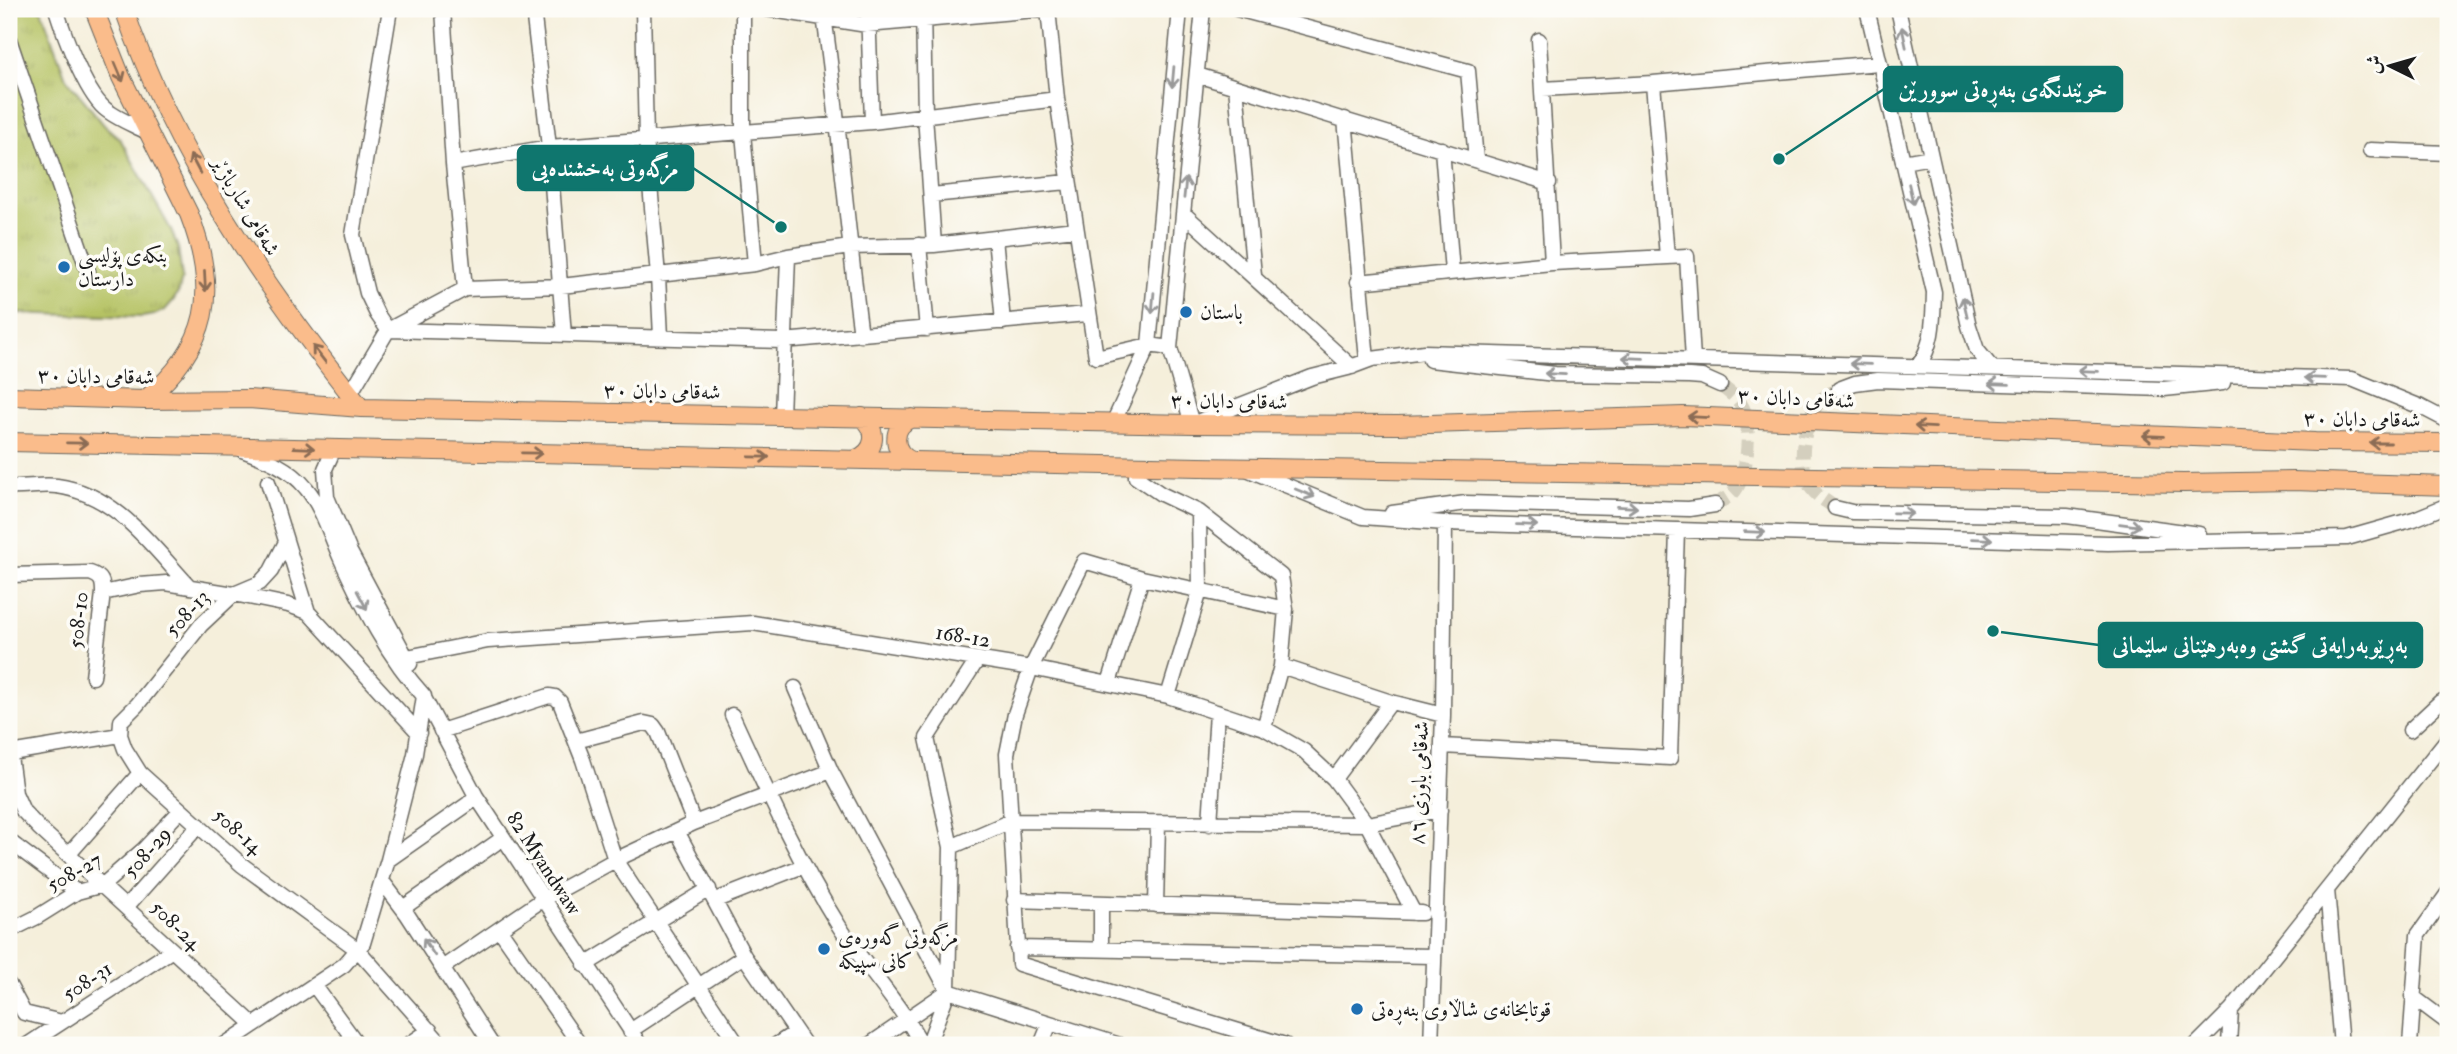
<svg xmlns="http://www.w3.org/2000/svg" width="2457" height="1054" font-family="'IM FELL Double Pica',Amiri,serif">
  <defs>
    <pattern id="grass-tufts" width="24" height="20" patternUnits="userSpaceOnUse" patternTransform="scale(1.75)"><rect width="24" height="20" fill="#b5c263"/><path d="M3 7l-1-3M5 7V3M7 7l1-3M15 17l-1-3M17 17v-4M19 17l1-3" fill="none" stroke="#9ba655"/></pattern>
  </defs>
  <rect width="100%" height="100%" fill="#fdfcf7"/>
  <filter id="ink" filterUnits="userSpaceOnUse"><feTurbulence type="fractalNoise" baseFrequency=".0143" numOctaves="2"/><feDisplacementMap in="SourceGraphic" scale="14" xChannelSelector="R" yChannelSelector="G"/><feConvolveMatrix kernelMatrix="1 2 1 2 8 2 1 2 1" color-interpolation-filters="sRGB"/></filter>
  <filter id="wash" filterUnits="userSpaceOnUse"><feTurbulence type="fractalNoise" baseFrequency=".00686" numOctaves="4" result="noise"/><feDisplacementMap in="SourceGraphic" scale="28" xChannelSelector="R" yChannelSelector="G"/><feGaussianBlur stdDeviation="1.57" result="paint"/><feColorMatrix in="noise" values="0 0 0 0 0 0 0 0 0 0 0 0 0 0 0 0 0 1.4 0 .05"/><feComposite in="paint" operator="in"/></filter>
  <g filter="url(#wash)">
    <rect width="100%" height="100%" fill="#f5efdb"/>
    <path fill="url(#grass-tufts)" stroke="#686f40" stroke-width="2" d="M9 9H41L66 78 104 125 120 139 171 230 178 248 182 278 179 291 173 301 165 310 154 315 142 317 9 313Z"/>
  </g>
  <g filter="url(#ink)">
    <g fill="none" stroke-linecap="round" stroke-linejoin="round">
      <path stroke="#d4cfbe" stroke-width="14" stroke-dasharray="14 7" stroke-linecap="butt" d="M1715 505C1720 501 1728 498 1733 493 1748 477 1752 428 1743 408 1738 398 1729 392 1720 385
        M1835 508C1828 502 1818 497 1813 490 1795 469 1803 420 1820 401 1825 396 1833 392 1839 389"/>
      <g stroke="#68665f" stroke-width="17">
        <path id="minor" d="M56 9C64 34 84 90 104 108 115 118 134 125 147 132
          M443 9 453 164 465 289
          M533 9 549 147 564 335
          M643 9 646 139 658 276 661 337
          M743 9V133L755 264
          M766 9 867 25 1047 9
          M868 9 872 122
          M923 9 925 115 934 245
          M1048 9 1057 99 1096 357 1149 345 1170 348
          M1203 9 1170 348 1192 424 1312 377 1348 368 1372 359 1424 352 2352 379 2421 407 2448 421
          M1237 9 1468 71 1476 160
          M1867 9 1934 292C1933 318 1934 344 1918 366
          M1898 9 1969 326 1977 350 1992 368
          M824 16C839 122 847 229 861 335
          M9 39 88 271
          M1539 40 1552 263
          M1197 75 1549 183
          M1653 83 1667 257
          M1236 87 1254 275
          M1542 89 1653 83 1879 63
          M1345 119 1367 360
          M1442 149 1452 272
          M2370 150 2448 153
          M1903 162 1931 157
          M453 164 549 147 872 122 1057 99
          M931 195 1068 182
          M1183 213 1352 367
          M995 238 1003 322
          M919 245 927 329
          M1358 282 1552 263 1687 256 1693 360
          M388 330 465 289 561 286 755 264 788 256 850 247 934 245 1075 229
          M389 330 783 341 1087 314
          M1430 360 1555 374 1689 376 1702 377 1720 385
          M1839 389 1855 383 1878 380 2164 389 2223 383
          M350 394 388 330 377 314 367 293 353 235 390 9
          M782 416 788 256
          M1114 421 1149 345 1180 9
          M334 449 325 469 327 497 350 552 410 664
          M1137 465 1136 477 1161 494 1199 512 1200 591 1168 696
          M1249 470 1363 517 1445 523 2108 543 2347 538 2414 519 2448 505
          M268 482 308 612 419 733
          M9 487C25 488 42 484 57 486 116 494 151 545 188 585
          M1835 508 1852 512 2067 516 2199 534
          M1199 512 1281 576 1286 609 1281 666 1264 728
          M1392 513 1466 503 1689 509 1715 505
          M286 542 271 571 260 583 234 594 201 625 137 705 121 721 120 735 125 749 140 773 242 865 358 950 442 1045
          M9 575 90 573C102 577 103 582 103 593L93 677
          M103 593 140 585 166 583 234 594 288 605 308 612
          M407 657 488 641 753 623 1031 668 1168 696 1264 728 1304 751 1334 779 1367 824 1414 913
          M1281 666 1391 702 1443 715
          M1109 683 1142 578
          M795 688 831 771 948 991 1120 1045
          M423 696 476 796 640 1045
          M732 715C765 787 797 859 839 926 865 967 899 1002 922 1045
          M2410 730 2440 702 2448 699
          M441 731 549 696 555 697 560 702 583 760 615 860 738 1045
          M576 741 644 723 653 725 658 732 694 823
          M1442 746 1670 758 1677 530
          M9 749 15 793 23 811 39 828 254 1025
          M11 753 120 735
          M1334 779 1391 702
          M1210 824 1217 712
          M677 831 744 956 805 1045
          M9 841 77 892
          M951 847 1011 821 1367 824 1440 810
          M69 854 140 773
          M388 860 468 804 476 796
          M382 881 407 914 492 1045
          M2327 890 2341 1045
          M716 900 803 866
          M1014 900 1422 913
          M1156 905 1158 824
          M127 906 199 825
          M403 908 503 838
          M500 930 580 1045
          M9 931 37 917 77 892 103 885 143 850 181 810
          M1017 948 1433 956
          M1101 950V904
          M585 965 709 889
          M442 968 542 900 615 860 694 823 831 771
          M9 985 24 1013 62 1022
          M314 985 358 1045
          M2412 996 2448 1023
          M630 1031 744 956
          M27 1045 171 951
          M224 1045 344 965 363 943 388 860 415 754 424 696C388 657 363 607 341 559 330 535 323 508 306 488 289 467 266 459 242 450
          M408 1045 430 1030
          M776 1045 796 1032
          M869 1045 948 991
          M928 1045 948 991 951 847 927 738 978 659
          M1041 1045 1050 1023
          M1285 1045 1019 964 1007 754 1015 714 1031 668 1084 561 1142 578 1286 609
          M1431 1045 1443 715 1445 523
          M2196 1045 2231 1010 2448 738
          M2229 1045 2231 1010
          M2410 1045 2418 935 2448 893"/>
      </g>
      <g stroke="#68665f" stroke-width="20">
        <path id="major" d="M94 9 121 77 189 214C219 291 210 346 145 400
          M124 9C174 156 265 287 361 408
          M9 396 145 400 249 399 361 408 1192 424 1398 425 1683 416 2315 442 2448 443
          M9 442 1199 467 2184 483 2293 481 2448 486
          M856 459C876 452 879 430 862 417
          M912 461C891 452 891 426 912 418"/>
      </g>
      <use href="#minor" stroke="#fff" stroke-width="14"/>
      <use href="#major" stroke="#fabc8b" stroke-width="18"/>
    </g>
    <defs><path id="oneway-shaft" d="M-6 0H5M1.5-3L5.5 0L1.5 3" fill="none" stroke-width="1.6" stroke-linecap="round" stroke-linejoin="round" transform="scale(1.75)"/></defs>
    <g stroke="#999">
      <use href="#oneway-shaft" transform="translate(1904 37) rotate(-102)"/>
      <use href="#oneway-shaft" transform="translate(1173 77) rotate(95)"/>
      <use href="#oneway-shaft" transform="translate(1185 188) rotate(-84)"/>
      <use href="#oneway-shaft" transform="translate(1911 194) rotate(77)"/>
      <use href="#oneway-shaft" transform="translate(1153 303) rotate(95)"/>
      <use href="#oneway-shaft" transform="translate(1965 307) rotate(-103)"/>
      <use href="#oneway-shaft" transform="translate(1633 358) rotate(-178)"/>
      <use href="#oneway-shaft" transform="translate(1860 364) rotate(-178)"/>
      <use href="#oneway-shaft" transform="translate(2088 371) rotate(-178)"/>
      <use href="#oneway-shaft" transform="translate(1555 374) rotate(-177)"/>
      <use href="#oneway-shaft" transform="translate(2315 378) rotate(-178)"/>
      <use href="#oneway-shaft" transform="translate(1999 384) rotate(-178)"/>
      <use href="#oneway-shaft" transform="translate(1305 493) rotate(22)"/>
      <use href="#oneway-shaft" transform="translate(1627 507) rotate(3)"/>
      <use href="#oneway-shaft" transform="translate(1903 513) rotate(1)"/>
      <use href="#oneway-shaft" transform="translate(1527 525) rotate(2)"/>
      <use href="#oneway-shaft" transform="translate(2130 525) rotate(7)"/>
      <use href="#oneway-shaft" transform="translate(1755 532) rotate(2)"/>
      <use href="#oneway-shaft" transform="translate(1982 539) rotate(2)"/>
      <use href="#oneway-shaft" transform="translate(362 600) rotate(62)"/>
      <use href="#oneway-shaft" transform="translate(429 947) rotate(-123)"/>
    </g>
    <g stroke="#8b6c54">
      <use href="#oneway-shaft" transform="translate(119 72) rotate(67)"/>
      <use href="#oneway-shaft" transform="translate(195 164) rotate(-118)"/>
      <use href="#oneway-shaft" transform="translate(205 281) rotate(87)"/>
      <use href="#oneway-shaft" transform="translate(319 354) rotate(-128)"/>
      <use href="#oneway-shaft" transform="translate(1698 417) rotate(-177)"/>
      <use href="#oneway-shaft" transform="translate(1925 427) rotate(-177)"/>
      <use href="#oneway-shaft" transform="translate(2153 436) rotate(-178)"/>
      <use href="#oneway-shaft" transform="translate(77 443) rotate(1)"/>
      <use href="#oneway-shaft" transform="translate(2380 443) rotate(-180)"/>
      <use href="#oneway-shaft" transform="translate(304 448) rotate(2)"/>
      <use href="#oneway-shaft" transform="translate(532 453) rotate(1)"/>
      <use href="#oneway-shaft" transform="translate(759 457) rotate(1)"/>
    </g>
  </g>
  <g fill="#1f6fb2" stroke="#fdfcf7" stroke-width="2.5">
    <circle cx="64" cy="267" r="7"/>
    <circle cx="1186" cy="312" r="7"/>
    <circle cx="824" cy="949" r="7"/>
    <circle cx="1357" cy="1009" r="7"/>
  </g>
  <g text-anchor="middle" stroke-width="7" stroke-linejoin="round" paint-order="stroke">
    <g font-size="21" fill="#1c1c1c" stroke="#fdfcf7">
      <text transform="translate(246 206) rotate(59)" y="7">شەقامی شارباژێر</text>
      <text transform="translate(96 376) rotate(1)" y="7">شەقامی دابان ٣٠</text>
      <text transform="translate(662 391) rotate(1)" y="7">شەقامی دابان ٣٠</text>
      <text transform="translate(1796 398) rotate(3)" y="7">شەقامی دابان ٣٠</text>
      <text transform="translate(1229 401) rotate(1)" y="7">شەقامی دابان ٣٠</text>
      <text transform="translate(2362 419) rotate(1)" y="7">شەقامی دابان ٣٠</text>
      <text transform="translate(187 613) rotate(-48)" y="7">508-13</text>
      <text transform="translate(78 620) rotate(-84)" y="7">508-10</text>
      <text transform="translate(963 636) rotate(9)" y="7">168-12</text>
      <text transform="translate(1419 783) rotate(-88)" y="7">شەقامی باوزی ٨٦</text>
      <text transform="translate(238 831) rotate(42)" y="7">508-14</text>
      <text transform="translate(147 852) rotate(-48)" y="7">508-29</text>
      <text transform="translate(544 863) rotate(57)" y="7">82 Myandwaw</text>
      <text transform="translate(74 872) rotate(-29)" y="7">508-27</text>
      <text transform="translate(176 925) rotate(44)" y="7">508-24</text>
      <text transform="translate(87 981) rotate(-33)" y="7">508-31</text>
    </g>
    <g font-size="21" fill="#1c1c1c" stroke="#fdfcf7" text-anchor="start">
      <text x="78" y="262">بنکەی پۆلیسی<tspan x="78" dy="24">دارستان</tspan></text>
      <text x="1200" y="319">باستان</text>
      <text x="838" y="944">مزگەوتی گەورەی<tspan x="838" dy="24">کانی سپیکە</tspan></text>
      <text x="1371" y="1016">قوتابخانەی شاڵاوی بنەڕەتی</text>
    </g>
  </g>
  <path fill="none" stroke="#0f766e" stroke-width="2.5" d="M1779 159L1884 89M781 227L693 168M1993 631L2099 645"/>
  <g fill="#0f766e" stroke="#fdfcf7" stroke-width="2.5">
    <circle cx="1779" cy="159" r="7"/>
    <circle cx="781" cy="227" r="7"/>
    <circle cx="1993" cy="631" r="7"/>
  </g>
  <g fill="#0f766e" stroke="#0f766e" stroke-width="2.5">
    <rect x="1884" y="67" width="238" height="44" rx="7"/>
    <rect x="518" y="146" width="175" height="44" rx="7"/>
    <rect x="2099" y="623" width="323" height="44" rx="7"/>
  </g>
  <g font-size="23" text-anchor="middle" font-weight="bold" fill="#fff">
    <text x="2003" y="97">خوێندنگەی بنەڕەتی سوورێن</text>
    <text x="605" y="176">مزگەوتی بەخشندەیی</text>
    <text x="2260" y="653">بەڕێوبەرایەتی گشتی وەبەرهێنانی سلێمانی</text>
  </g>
  <rect width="2457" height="1054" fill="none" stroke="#fdfcf7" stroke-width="35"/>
  <g transform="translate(2390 66) rotate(275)" stroke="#fdfcf7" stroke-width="5" paint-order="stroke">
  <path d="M0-5L12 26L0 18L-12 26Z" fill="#1c1c1c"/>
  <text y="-10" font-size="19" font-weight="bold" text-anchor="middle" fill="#1c1c1c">ش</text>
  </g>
</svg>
